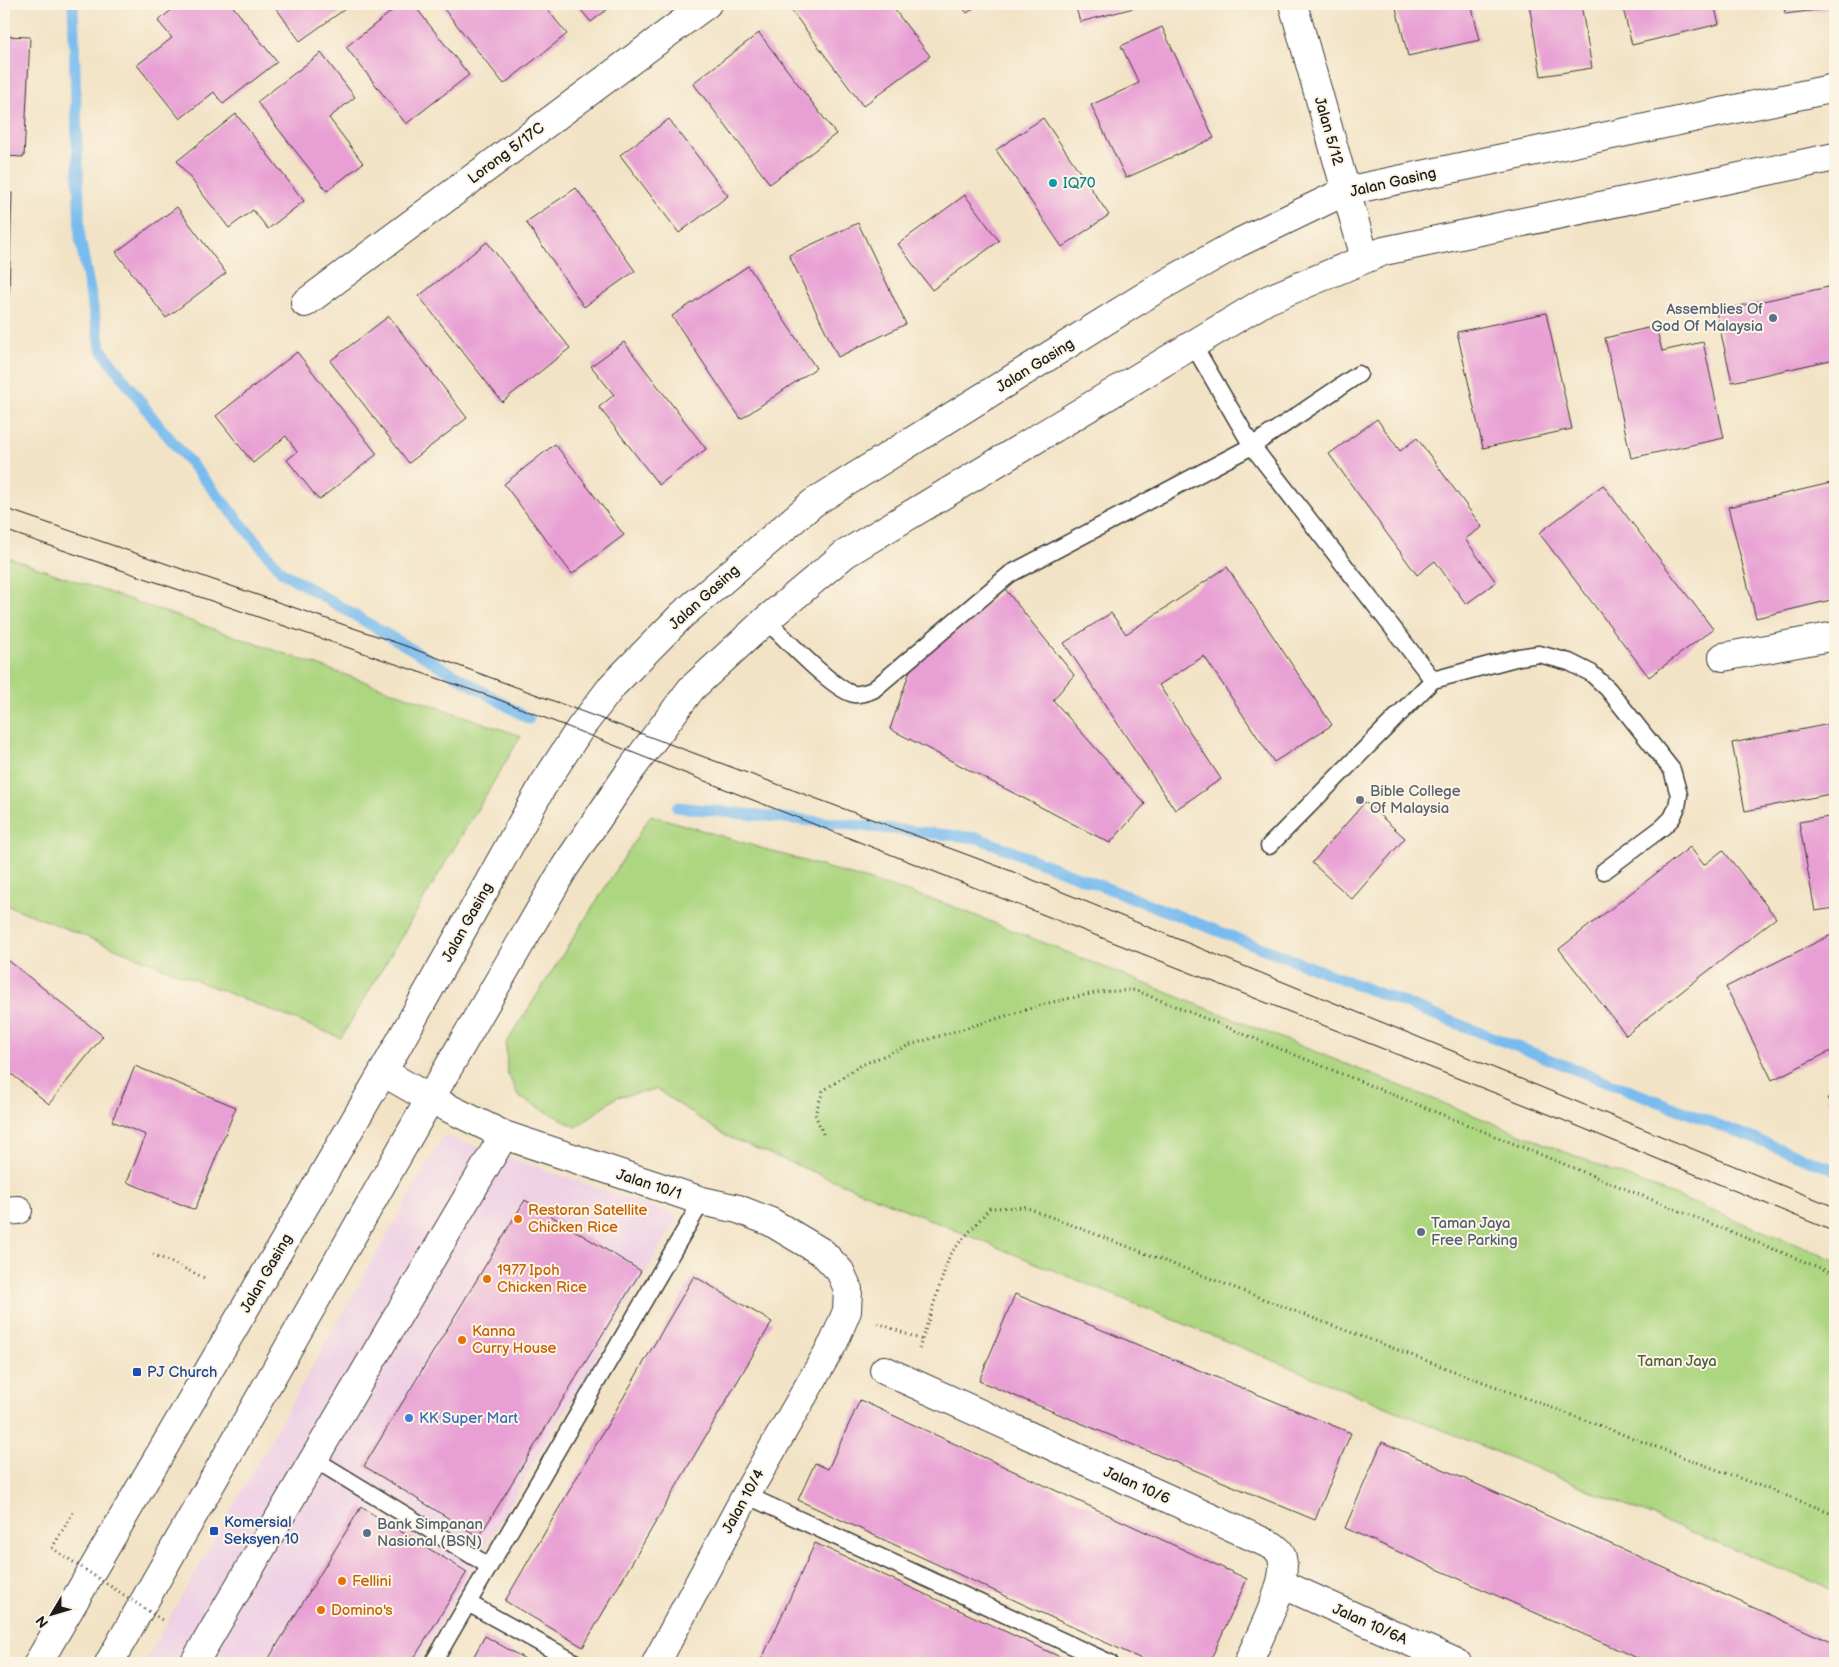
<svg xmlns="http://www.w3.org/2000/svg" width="1839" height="1667" font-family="'Balsamiq Sans',sans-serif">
  <rect width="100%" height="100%" fill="#fcf5e5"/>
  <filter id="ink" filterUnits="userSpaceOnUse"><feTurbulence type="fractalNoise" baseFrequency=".02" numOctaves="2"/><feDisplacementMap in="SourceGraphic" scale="10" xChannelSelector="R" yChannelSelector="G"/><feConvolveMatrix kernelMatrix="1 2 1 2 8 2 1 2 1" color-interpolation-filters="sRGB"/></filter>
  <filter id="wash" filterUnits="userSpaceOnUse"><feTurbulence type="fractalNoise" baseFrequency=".0096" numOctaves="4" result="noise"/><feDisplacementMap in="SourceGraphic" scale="20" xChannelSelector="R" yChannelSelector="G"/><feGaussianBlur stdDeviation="1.12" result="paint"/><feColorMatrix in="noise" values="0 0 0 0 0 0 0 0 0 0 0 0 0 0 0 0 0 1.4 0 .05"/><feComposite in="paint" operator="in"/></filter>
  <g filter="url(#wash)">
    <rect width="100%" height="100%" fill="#f2e3c6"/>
    <path fill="#efd0e5" d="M444 1135 679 1216 417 1663H144Z"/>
    <path fill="#add681" stroke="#64794e" d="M4 556 521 736 341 1038 4 904Z
      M651 815 944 903 1835 1260V1591L726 1136 656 1089 617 1097 576 1127 519 1097 507 1072 506 1044Z"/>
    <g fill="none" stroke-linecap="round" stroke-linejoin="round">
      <path stroke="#78bbee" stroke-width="11" d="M73 4 80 238 101 349 156 422 282 572 529 719
        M677 807 978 838 1835 1170"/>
    </g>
    <g id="blocks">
      <path fill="#e8a0d4" d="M179 4H231L277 62 223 104 214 92 180 119 137 65 172 38 158 21Z
        M273 4H352L300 41Z
        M401 4H413L469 75 406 124 346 47Z
        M440 4H543L567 34 504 84Z
        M576 4H614L591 22Z
        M792 4H890L930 56 863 106 788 6Z
        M960 4H979L967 13Z
        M1075 4H1149L1080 22Z
        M1395 4H1471L1480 40 1408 56Z
        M1529 4H1581L1592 68 1541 76Z
        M1622 4H1714L1719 24 1632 45Z
        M1784 4H1832L1833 8 1785 14Z
        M1162 27 1214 138 1126 178 1091 105 1139 83 1121 46Z
        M759 33 836 134 770 184 693 83Z
        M4 36 30 37 24 157 4 156Z
        M321 53 355 97 329 118 363 163 327 191 257 102Z
        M236 114 304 201 268 229 253 210 229 228 177 161Z
        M1043 118 1109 215 1062 247 996 150Z
        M669 119 728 196 679 233 620 155Z
        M576 188 635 271 584 307 526 222Z
        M4 192 12 193 9 293 4 292Z
        M965 195 999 241 932 290 898 244Z
        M177 207 226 273 166 318 116 252Z
        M858 223 906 324 838 357 789 255Z
        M487 242 570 348 502 402 419 296Z
        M748 266 816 368 741 419 672 316Z
        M1833 286 1835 298V359L1732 382 1716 311Z
        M1546 313 1572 429 1483 448 1457 332Z
        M389 316 467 418 409 463 330 361Z
        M1656 326 1662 351 1703 342 1724 438 1631 458 1605 338Z
        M624 342 706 449 659 485 599 407 614 395 591 366Z
        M297 352 377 454 319 500 287 460 297 452 286 436 253 463 216 416Z
        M1377 419 1400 451 1417 438 1482 527 1465 539 1496 582 1466 604 1435 561 1417 575 1329 454Z
        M555 444 624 535 572 574 504 484Z
        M1835 482V599L1756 618 1728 507Z
        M1603 485 1713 629 1649 677 1539 533Z
        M1227 567 1332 725 1274 762 1204 656 1159 685 1221 779 1175 810 1064 643 1111 613 1126 634Z
        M1005 589 1074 675 1053 700 1145 804 1110 843 890 729 911 668Z
        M1835 723V793L1745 811 1732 743Z
        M1365 802 1405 838 1352 899 1312 863Z
        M1835 816V908L1815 911 1799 822Z
        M1690 847 1704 865 1723 850 1776 918 1626 1035 1559 949Z
        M1835 933V1049L1772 1080 1726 987Z
        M4 957 103 1036 49 1104 4 1068Z
        M135 1066 236 1107 195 1210 127 1182 146 1135 112 1121Z
        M1835 1088V1105L1827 1099Z
        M525 1200 641 1271 479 1537 364 1466Z
        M694 1276 772 1322 583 1647 505 1601Z
        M1015 1294 1351 1433 1315 1520 979 1381Z
        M860 1400 1247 1579 1209 1663H1150L798 1500 815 1463 828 1469Z
        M1382 1442 1835 1644V1663H1648L1345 1528Z
        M361 1507 467 1572 421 1647 411 1663H266Z
        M815 1543 1000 1629 1073 1663H760Z
        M485 1636 532 1663H470Z"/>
    </g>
  </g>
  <g filter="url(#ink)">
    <use href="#blocks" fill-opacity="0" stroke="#3c3a36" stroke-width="1"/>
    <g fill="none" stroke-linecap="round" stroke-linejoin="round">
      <g stroke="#3c3a36" stroke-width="19">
        <path id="lane" d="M1194 346 1252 446 1433 680 1519 657 1539 654 1569 662 1591 673 1608 689 1672 770 1679 795 1677 807 1672 818 1663 827 1604 871
          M766 620C783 636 834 691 854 694 860 695 867 692 873 690L1010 574 1252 446 1359 374
          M1269 846 1433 680
          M314 1459 489 1566
          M746 1495 1110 1663
          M468 1603 576 1663
          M433 1663 702 1201"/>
      </g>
      <g stroke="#3c3a36" stroke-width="30">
        <path id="street" d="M1293 4 1365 258
          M305 303 707 4
          M1723 657 1835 636
          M383 1072 430 1099 504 1135 702 1201 738 1209 771 1222 823 1253 840 1271 848 1289 847 1311 834 1342 746 1495 656 1663
          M4 1211 18 1210
          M884 1370 1273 1546C1278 1550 1281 1552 1282 1558 1289 1582 1258 1639 1248 1663
          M1282 1584 1457 1663
          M194 1663 504 1135"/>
      </g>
      <g stroke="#3c3a36" stroke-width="30">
        <path id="primary" d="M38 1663 383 1072 542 787 581 727 613 685 682 615 813 503 1158 288 1236 244 1346 191 1835 88
          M109 1663 430 1099 565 867 632 768 691 689 766 620 845 554 1267 300 1384 251 1835 157"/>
      </g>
      <path stroke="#3c3a36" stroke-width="3" stroke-dasharray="1 4" stroke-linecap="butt" d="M823 1134 815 1114 823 1091 859 1066 910 1045 1048 1003 1100 992 1135 990 1835 1274
        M153 1254 207 1279
        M878 1323 922 1340
        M919 1349 950 1254 990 1208 1025 1207 1318 1320 1835 1514
        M52 1548 74 1511"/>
      <use href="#lane" stroke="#fff" stroke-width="16"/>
      <use href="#street" stroke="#fff" stroke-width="28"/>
      <use href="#primary" stroke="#fff" stroke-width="28"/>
      <path stroke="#1c1c1c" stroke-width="1" d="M4 508 403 645 1011 871 1835 1207
        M4 530 492 697 1553 1116 1835 1232"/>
      <path stroke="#3c3a36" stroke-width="3" stroke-dasharray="1 4" stroke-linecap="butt" d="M52 1548 162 1620"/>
    </g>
  </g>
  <circle fill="#0f9aa8" stroke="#fcf5e5" stroke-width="2" cx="1053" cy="183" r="5"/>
  <g fill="#5c6f8a" stroke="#fcf5e5" stroke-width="2">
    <circle cx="1773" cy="318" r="5"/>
    <circle cx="1421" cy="1232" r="5"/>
    <circle cx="367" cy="1533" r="5"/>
  </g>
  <circle fill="#6b7280" stroke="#fcf5e5" stroke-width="2" cx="1360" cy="800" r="5"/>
  <g fill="#e8710a" stroke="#fcf5e5" stroke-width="2">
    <circle cx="518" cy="1219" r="5"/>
    <circle cx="487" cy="1279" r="5"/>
    <circle cx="462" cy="1340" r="5"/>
    <circle cx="342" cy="1581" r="5"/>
    <circle cx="321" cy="1610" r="5"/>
  </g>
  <g fill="#1a4fb4" stroke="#fcf5e5" stroke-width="2">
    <rect x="132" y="1367" width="10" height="10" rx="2.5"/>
    <rect x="209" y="1526" width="10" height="10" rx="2.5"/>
  </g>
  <circle fill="#3f7fe0" stroke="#fcf5e5" stroke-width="2" cx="409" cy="1418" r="5"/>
  <g text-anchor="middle" stroke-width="4" stroke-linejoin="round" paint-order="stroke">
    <g font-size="15" fill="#1c1c1c" stroke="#fcf5e5">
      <text transform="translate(1329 131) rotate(74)" y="5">Jalan 5/12</text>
      <text transform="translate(506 153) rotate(-37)" y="5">Lorong 5/17C</text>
      <text transform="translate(1393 182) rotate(-13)" y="5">Jalan Gasing</text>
      <text transform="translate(1035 365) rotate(-32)" y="5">Jalan Gasing</text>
      <text transform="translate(704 597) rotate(-42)" y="5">Jalan Gasing</text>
      <text transform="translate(467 922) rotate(-61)" y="5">Jalan Gasing</text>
      <text transform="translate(649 1184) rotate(18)" y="5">Jalan 10/1</text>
      <text transform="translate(266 1273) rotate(-60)" y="5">Jalan Gasing</text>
      <text transform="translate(1137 1485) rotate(24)" y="5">Jalan 10/6</text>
      <text transform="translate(743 1501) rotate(-61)" y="5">Jalan 10/4</text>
      <text transform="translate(1370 1624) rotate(24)" y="5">Jalan 10/6A</text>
    </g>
    <g font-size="15" fill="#0d838f" stroke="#fcf5e5" text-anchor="start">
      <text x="1063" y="188">IQ70</text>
    </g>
    <g font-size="15" fill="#4e5e75" stroke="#fcf5e5" text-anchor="start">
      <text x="1763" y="314" text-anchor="end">Assemblies Of<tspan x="1763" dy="17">God Of Malaysia</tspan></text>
      <text x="1431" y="1228">Taman Jaya<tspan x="1431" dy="17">Free Parking</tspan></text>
      <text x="377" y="1529">Bank Simpanan<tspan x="377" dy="17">Nasional (BSN)</tspan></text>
    </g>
    <g font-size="15" fill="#5b616d" stroke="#fcf5e5" text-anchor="start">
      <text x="1370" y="796">Bible College<tspan x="1370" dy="17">Of Malaysia</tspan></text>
    </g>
    <g font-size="15" fill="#c56008" stroke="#fcf5e5" text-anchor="start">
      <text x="528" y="1215">Restoran Satellite<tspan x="528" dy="17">Chicken Rice</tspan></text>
      <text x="497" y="1275">1977 Ipoh<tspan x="497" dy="17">Chicken Rice</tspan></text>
      <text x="472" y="1336">Kanna<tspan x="472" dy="17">Curry House</tspan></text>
      <text x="352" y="1586">Fellini</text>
      <text x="331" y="1615">Domino's</text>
    </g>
    <g font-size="15" fill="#4f5d3f" stroke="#fcf5e5">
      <text x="1677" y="1366">Taman Jaya</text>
    </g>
    <g font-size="15" fill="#164399" stroke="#fcf5e5" text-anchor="start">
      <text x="147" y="1377">PJ Church</text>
      <text x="224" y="1527">Komersial<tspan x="224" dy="17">Seksyen 10</tspan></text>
    </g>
    <g font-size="15" fill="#366cbe" stroke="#fcf5e5" text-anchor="start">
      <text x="419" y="1423">KK Super Mart</text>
    </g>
  </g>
  <rect width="1839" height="1667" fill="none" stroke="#fcf5e5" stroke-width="20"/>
  <g transform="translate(52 1614) rotate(232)" stroke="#fcf5e5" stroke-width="4" paint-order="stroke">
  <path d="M0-4L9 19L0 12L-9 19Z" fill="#1c1c1c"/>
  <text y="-8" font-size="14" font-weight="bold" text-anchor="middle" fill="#1c1c1c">N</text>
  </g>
</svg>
